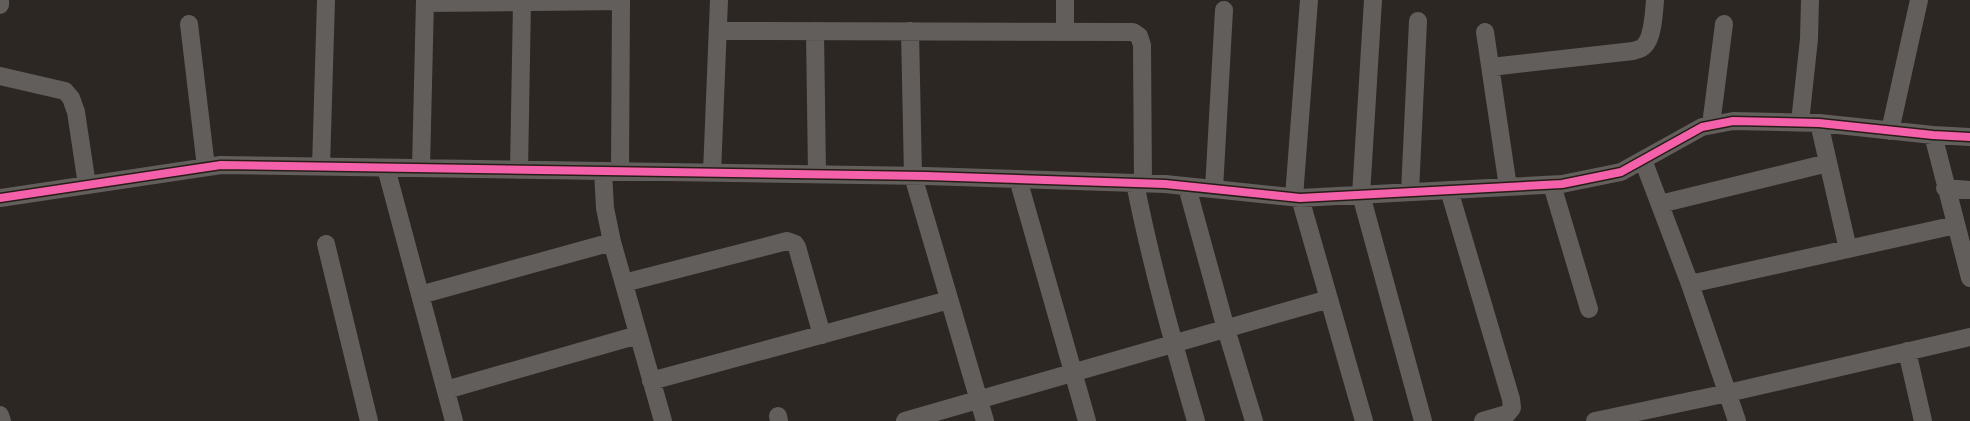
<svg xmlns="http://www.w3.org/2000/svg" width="1970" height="421" font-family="'Public Sans',sans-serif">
  <rect width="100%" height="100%" fill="#2d2723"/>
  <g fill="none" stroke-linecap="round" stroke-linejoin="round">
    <path stroke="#615e5c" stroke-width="18" d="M1065 0V31
      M1373 0 1361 195 1423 421
      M425 3 621 1
      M0 5V0
      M189 24 206 167
      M718 31 1133 32 1139 36 1142 45 1143 184
      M815 31 817 174
      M910 31 913 176 985 421
      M1485 32 1508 187
      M1491 67 1633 51C1636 50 1642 49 1644 46 1653 38 1654 12 1655 0
      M0 76 65 91 71 98 76 112 87 185
      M1800 122 1809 39 1810 0
      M1819 123 1848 249
      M1711 125 1724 24
      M1890 131 1919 0
      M1933 135 1970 278
      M1643 160 1690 284 1737 421
      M321 167 326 0
      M386 168 454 421
      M421 168 425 0
      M519 170 522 2
      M603 171 605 208 612 242 663 421
      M620 171 621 0
      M712 173 719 0
      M1018 179 1087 421
      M1135 183C1151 264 1173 342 1196 421
      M1552 185 1589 309
      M1187 187 1226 329 1254 421
      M1945 188 1970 190
      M1214 189 1224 10
      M1449 190 1511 399 1512 408 1507 414 1483 421
      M1410 192 1418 21
      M1294 197 1309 0
      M0 198 221 165 926 176 1165 184 1300 198 1562 184 1621 172 1702 127 1733 121 1819 123 1933 135 1970 137
      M1300 198 1364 421
      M1660 204 1828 163
      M326 244 369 421
      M624 283 787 241 795 244 797 247 822 335
      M1690 284 1956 225
      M420 295 612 242
      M1907 351 1923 421
      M651 381 949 300
      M446 390 638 335
      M0 415 2 421
      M778 416 779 421
      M905 421 1329 299
      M1595 421 1728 393 1970 337"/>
    <g stroke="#281c15" stroke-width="11">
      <path id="cycleway" d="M0 198 221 165 926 176 1165 184 1300 198 1562 184 1621 172 1702 127 1733 121 1819 123 1933 135 1970 137"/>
    </g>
    <use href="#cycleway" stroke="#f560ab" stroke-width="8"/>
  </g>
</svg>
